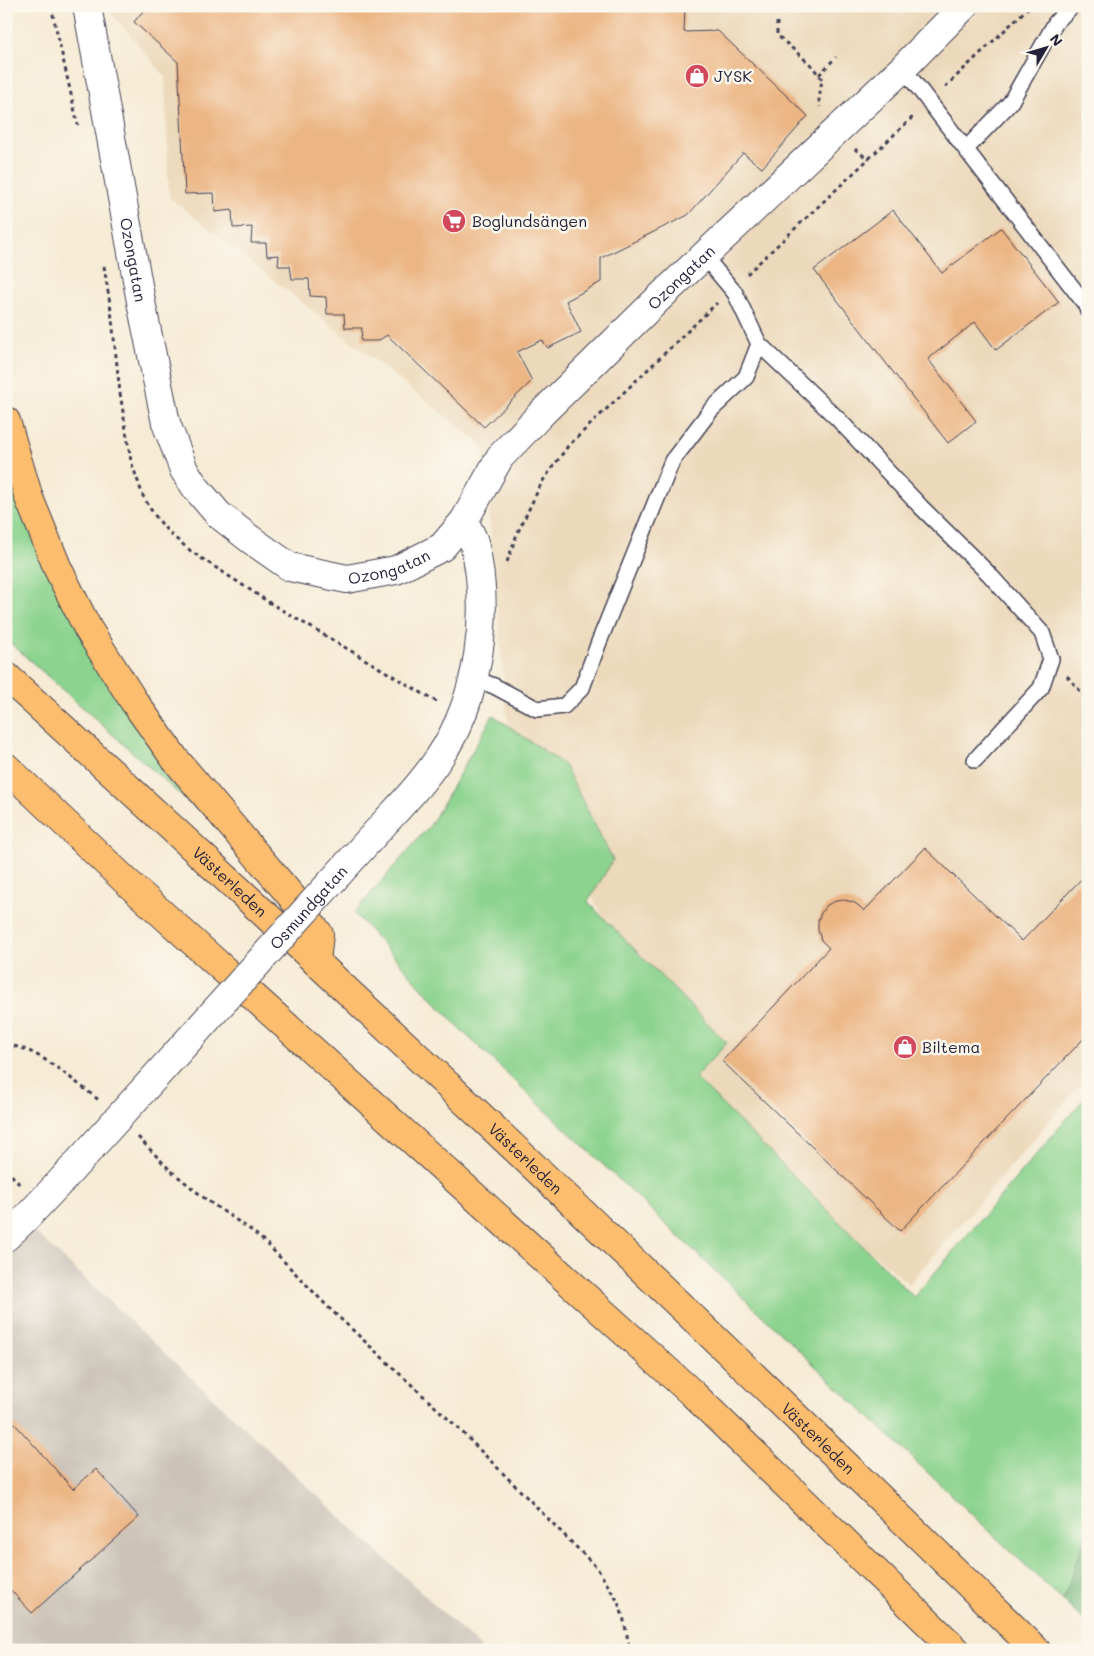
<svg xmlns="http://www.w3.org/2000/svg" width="1094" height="1656" font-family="Mali,sans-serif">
  <rect width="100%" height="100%" fill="#fbf7ec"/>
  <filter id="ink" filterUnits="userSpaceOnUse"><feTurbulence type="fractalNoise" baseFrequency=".02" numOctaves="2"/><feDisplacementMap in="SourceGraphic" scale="10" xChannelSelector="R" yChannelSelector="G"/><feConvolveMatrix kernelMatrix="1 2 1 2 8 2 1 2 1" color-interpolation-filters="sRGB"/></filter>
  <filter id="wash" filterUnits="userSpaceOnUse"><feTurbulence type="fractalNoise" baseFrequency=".0096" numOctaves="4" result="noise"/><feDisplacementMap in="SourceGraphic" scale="20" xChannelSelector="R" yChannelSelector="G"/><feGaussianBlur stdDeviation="1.12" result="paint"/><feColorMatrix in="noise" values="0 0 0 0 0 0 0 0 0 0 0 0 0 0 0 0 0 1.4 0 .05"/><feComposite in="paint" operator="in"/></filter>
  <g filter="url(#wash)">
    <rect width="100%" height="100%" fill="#f6ebd5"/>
    <path fill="#ecd8ba" d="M106 6H1088V1076L909 1284 706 1110 509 740 483 446 169 197 165 76Z"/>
    <path fill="#cbc3b8" d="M6 1205 483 1650H6Z"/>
    <path fill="#8bd38e" stroke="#567a64" d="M6 466 100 672 196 809 6 639Z
      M493 715 564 765 613 860 588 902 727 1043 695 1077 914 1297 1088 1094V1528L1063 1601 458 1027 354 913 431 824Z"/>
    <path fill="#70b579" stroke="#496c5a" d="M1088 1528V1625L1063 1601Z"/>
    <g id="blocks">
      <path fill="#ecb584" d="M147 6H685L684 32 718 31 808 116 762 168 743 153 688 215 601 258V282L566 301 581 332 548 348 542 340 517 352 532 381 484 427 387 335 378 341H361L362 328H345L344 314H327L326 297 310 296 309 279H292L290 266H278L279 255 267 256 266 243H251L252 227 233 228 232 210 215 212 214 193 185 194 178 62 134 22Z
        M893 210 942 273 1001 228 1059 302 996 350 975 322 928 359 976 421 948 443 814 270Z
        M925 848 1022 941 1088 872V1034L900 1231 722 1061 829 948 821 940 818 930V921L821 913 827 905 836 901 844 900 853 902 859 906 864 911Z
        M6 1414 73 1489 96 1469 139 1517 32 1613 7 1586 6 1587Z"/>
    </g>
  </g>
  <g filter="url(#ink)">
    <use href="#blocks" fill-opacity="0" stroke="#424052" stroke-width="1"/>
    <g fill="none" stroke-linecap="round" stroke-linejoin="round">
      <g stroke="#424052" stroke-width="18">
        <path id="lane" d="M903 68 1086 305 1088 311
          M966 149 1010 103 1056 22 1072 6
          M759 344 838 419 921 507 989 574 1042 633 1051 659 1041 688 975 760
          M473 678 494 686 537 709 564 706 582 688 599 642 672 461 711 410 746 377 759 344 735 293 703 255"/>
      </g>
      <g stroke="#424052" stroke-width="30">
        <g id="street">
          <path id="s1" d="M87 6 142 307 166 423 184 470 196 488 218 514 250 539 290 567 347 579 396 570 442 547 464 521 500 457 542 413 657 300 903 68 964 6"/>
          <path d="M390 817C408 798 425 779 439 758 480 697 491 613 474 542 472 535 467 528 464 521"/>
          <path d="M6 1237 27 1217 63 1179"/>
        </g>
      </g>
      <g stroke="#424052" stroke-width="30">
        <g id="highway">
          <path d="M6 421 29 498 58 569 88 629 133 700 175 759 292 897 319 934 316 962"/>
          <path id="s2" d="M6 676C355 994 698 1319 1036 1650"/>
          <path d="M6 767 128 883 693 1394 956 1650"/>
        </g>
      </g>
      <path stroke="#424052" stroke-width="3" stroke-dasharray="4 4" stroke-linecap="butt" d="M51 6 78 125
        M777 22V35L811 65 822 79 819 100 820 107
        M819 75 836 57
        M945 87 1030 6
        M855 149 868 159
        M104 266 111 310 120 393 131 461 143 496 153 513 169 533 192 552 270 603 437 702
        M747 274 915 115
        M507 562 517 534 542 482 568 446 717 303
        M1067 676 1088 700
        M6 1046C33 1043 77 1084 99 1100
        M138 1137 170 1170 208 1201 251 1230 266 1243 329 1308 459 1429 597 1568 617 1600 623 1616 630 1650
        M6 1169 20 1185"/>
      <use href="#lane" stroke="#fff" stroke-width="15"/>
      <use href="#street" stroke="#fff" stroke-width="28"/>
      <use href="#highway" stroke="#fcbd6e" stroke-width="28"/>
      <g stroke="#424052" stroke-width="30" stroke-linecap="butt">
        <g id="street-bridge">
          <path id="s3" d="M63 1179 390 817"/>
        </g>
      </g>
      <use href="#street-bridge" stroke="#fff" stroke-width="28"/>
    </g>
  </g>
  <defs>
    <g id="shop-disc" transform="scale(1.25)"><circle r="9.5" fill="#d1495b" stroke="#fbf7ec"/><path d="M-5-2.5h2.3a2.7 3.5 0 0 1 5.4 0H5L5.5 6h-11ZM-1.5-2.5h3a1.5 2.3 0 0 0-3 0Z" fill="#fff"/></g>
    <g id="supermarket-disc" transform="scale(1.25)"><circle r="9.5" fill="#d1495b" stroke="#fbf7ec"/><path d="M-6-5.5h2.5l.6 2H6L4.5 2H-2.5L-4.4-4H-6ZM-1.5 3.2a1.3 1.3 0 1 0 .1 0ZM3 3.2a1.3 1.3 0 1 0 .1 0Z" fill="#fff"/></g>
  </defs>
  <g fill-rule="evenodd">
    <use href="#shop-disc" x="697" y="76"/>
    <use href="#supermarket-disc" x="454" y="221"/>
    <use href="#shop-disc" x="905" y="1047"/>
  </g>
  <g text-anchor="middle" stroke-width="5" stroke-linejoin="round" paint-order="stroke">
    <g font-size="16" fill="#22223b" stroke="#fbf7ec" text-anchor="start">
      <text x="714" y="82">JYSK</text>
      <text x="472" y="227">Boglundsängen</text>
      <text x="922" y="1053">Biltema</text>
    </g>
    <g font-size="16" fill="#22223b" stroke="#fbf7ec">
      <text dy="6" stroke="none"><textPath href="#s1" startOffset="258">Ozongatan</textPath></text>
      <text dy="6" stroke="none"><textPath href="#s1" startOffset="1142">Ozongatan</textPath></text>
      <text dy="6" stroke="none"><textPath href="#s1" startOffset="722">Ozongatan</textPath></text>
      <text dy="6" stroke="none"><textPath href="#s2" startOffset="304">Västerleden</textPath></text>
      <text dy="6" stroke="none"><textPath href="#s3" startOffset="366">Osmundgatan</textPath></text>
      <text dy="6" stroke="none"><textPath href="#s2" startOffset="709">Västerleden</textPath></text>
      <text dy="6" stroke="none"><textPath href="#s2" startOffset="1114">Västerleden</textPath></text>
    </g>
  </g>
  <rect width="1094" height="1656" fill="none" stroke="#fbf7ec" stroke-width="25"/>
  <g transform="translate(1046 48) rotate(52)" stroke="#fbf7ec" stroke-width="4" paint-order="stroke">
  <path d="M0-4L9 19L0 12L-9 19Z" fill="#22223b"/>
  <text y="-8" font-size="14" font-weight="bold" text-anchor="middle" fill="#22223b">N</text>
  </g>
</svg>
